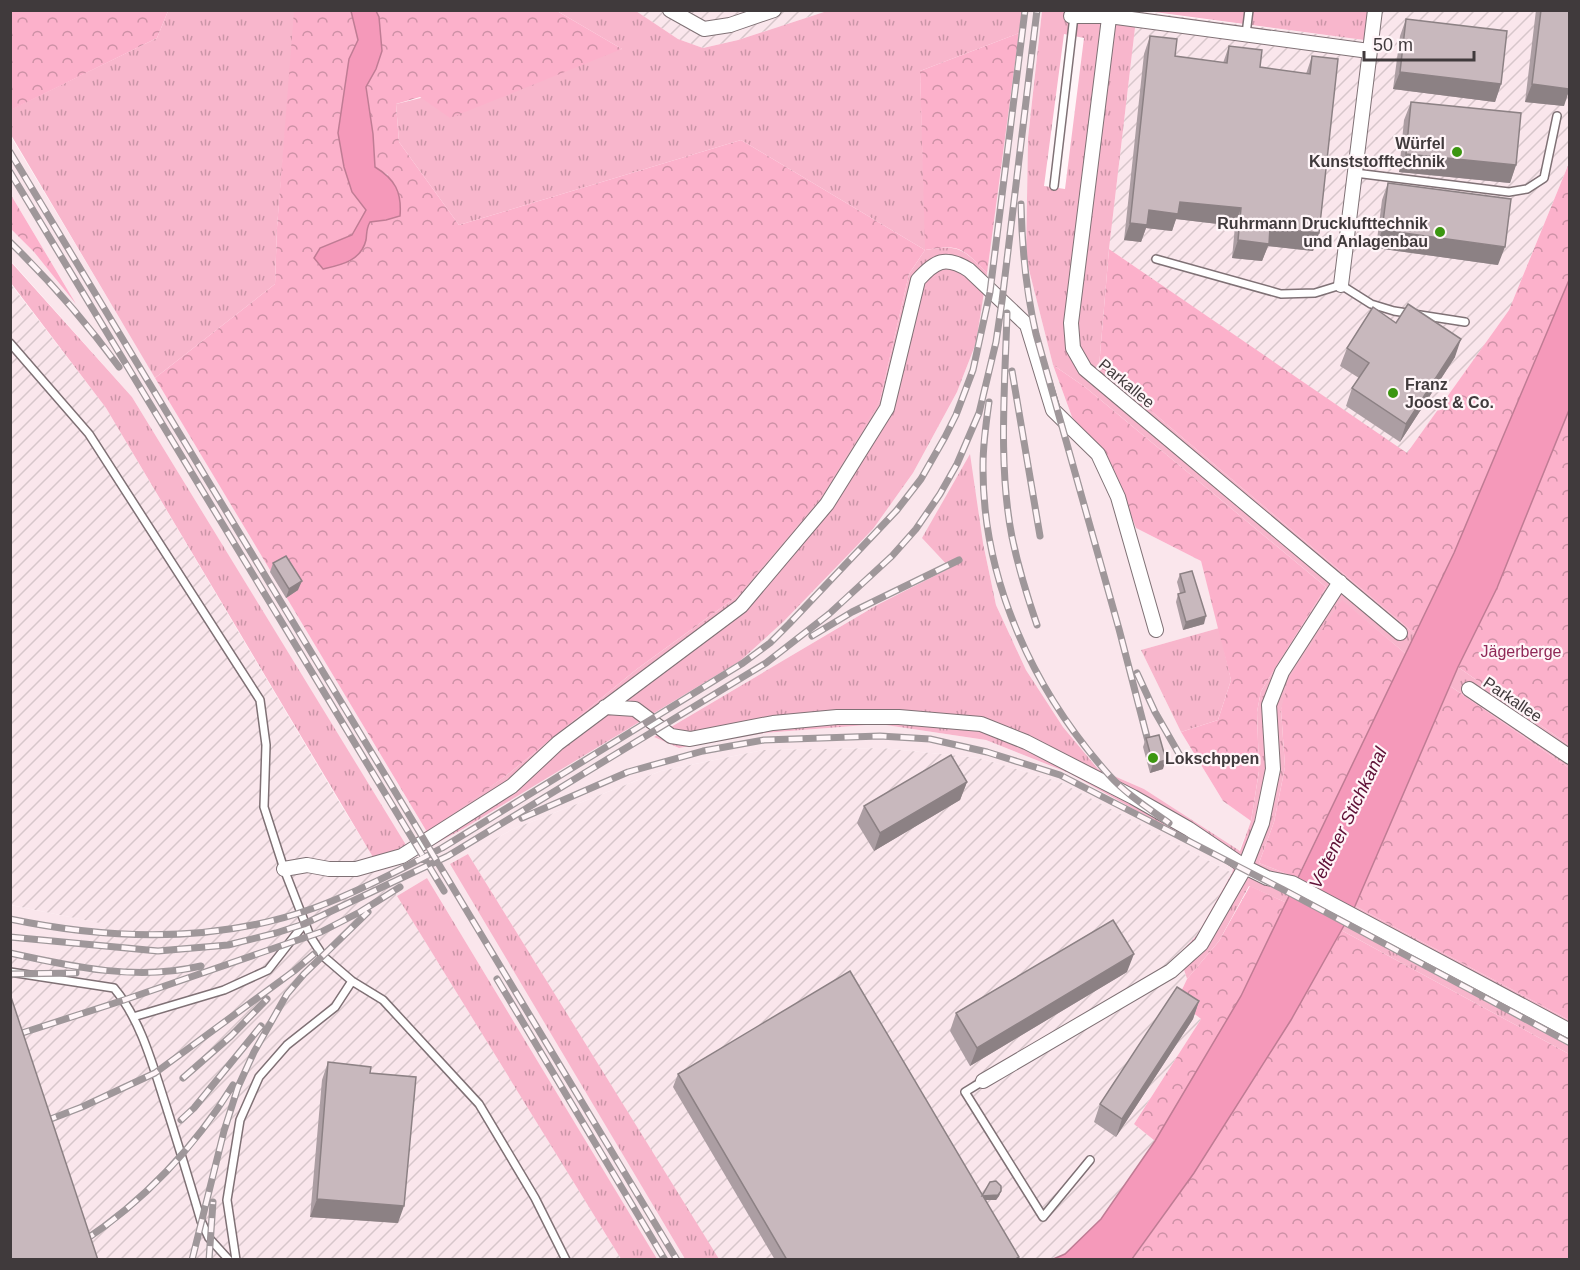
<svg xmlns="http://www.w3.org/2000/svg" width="1580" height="1270" font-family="Arial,sans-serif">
  <defs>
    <pattern id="industrial-furrows" width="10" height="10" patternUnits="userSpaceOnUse" patternTransform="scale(1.5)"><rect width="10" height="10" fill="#fae6ec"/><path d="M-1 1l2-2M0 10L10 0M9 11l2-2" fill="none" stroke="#d7c6cb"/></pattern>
    <pattern id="grass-tufts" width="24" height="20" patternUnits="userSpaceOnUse" patternTransform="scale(1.5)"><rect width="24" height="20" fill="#f8b6cc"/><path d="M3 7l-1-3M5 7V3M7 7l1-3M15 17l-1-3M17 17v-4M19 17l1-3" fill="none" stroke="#ca95a7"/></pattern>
    <pattern id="forest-crowns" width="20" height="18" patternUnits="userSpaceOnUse" patternTransform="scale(1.5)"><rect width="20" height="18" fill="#fcb1cb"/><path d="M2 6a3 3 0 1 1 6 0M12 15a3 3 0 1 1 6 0" fill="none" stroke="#cd91a6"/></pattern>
  </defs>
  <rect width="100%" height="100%" fill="#fff5f8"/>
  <path fill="#fae6ec" d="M1022 11H1042L1028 138 1026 258 1053 365 1072 417 1108 459 1136 528 1201 561 1219 628 1141 650 1181 732 1223 801 1251 821 1239 851 1144 789 1098 769 1063 727 1026 670 996 605 983 543 951 568 877 605 654 737 679 748 764 733 879 724 986 740 1069 773 1107 790 1234 865 1232 873 1060 782 979 758 882 748 763 750 661 771 513 829 451 864 685 1259 657 1260 427 878 397 896 380 869 463 829 740 661 873 529 913 473 957 392 976 343Z
    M10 135 427 832 406 846 132 397 11 261V229L34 252 73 299 11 195Z
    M10 905 110 925 38 963 11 957Z"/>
  <path fill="url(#industrial-furrows)" d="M636 11H827L738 40 703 48 678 39Z
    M1137 11 1365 40 1368 11H1569V163L1509 310 1407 454 1109 249Z
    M10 283 106 408 341 805 621 1259H11V957L38 963 109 925 11 905Z
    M882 748 979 758 1060 782 1232 873 1197 935 1179 954 1187 979 1177 1000 1201 1019 1134 1124 1155 1141 1101 1219 1065 1254 1051 1260H719L468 854 513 829 661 771 763 750Z"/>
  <path fill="url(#grass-tufts)" fill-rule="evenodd" d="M168 11H294L295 20 277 227 275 284 155 378 11 135 10 110 157 38Z
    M557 11H636L678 39 703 48 738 40 827 11H1022L1019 33 920 71 926 250C960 244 963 249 987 273L976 343 957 392 913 473 873 529 784 621 740 661 463 829 403 861 380 869 106 408 11 283 10 261 132 397 406 845 507 775 637 669 736 597 880 400 909 274 925 250 741 140 459 225 399 142 396 104 622 49Z
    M1042 11H1137L1109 249 1099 367 1415 634 1406 654 1342 601 1281 709 1285 767 1274 822 1259 863 1297 878 1287 903 1249 886 1219 941 1187 979 1179 954 1197 935 1232 873 1234 865 1069 773 986 740 879 724 764 733 679 748 654 737 877 605 950 568 922 538 970 454 983 543 996 605 1026 670 1063 727 1098 769 1144 789 1240 851 1251 821 1259 771 1257 712 1261 691 1326 587 1085 387 1053 365 1026 258 1028 138ZM1064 34 1084 38 1065 189 1044 186Z
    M1147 11H1368L1364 40Z
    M1219 628 1231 680 1218 720 1181 732 1141 650Z
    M1458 667 1569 745V768L1450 686Z
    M468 854 719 1259H685L450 864Z
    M427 878 657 1259H621L397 896Z
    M1355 906 1569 1020V1054L1341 930Z"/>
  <path fill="url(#forest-crowns)" d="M11 10H168V11L157 38 11 110Z
    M294 11H351L359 40 349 59 338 133 344 167 352 192 366 210 352 235 320 248 349 262C356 256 363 251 365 242 367 234 366 229 370 222L386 220 388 175 375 167 373 134 366 87 376 69 382 51 379 17 376 11H557L622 49 450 118 420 97 396 104 399 142 459 225 741 140 925 250 920 71 1019 33 987 273C962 248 961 244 925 250L909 274 880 400 822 495 736 597 637 669 507 775 427 832 155 378 275 284 277 227Z
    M1569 163V280L1454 553 1415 634 1099 367 1109 249 1407 453 1509 310Z
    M11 195 76 304 34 252 11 229Z
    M1053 365 1085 387 1326 587 1261 691 1257 712 1259 771 1251 821 1223 801 1181 732 1218 720 1231 680 1201 561 1136 528 1108 459 1072 417Z
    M1569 410V745L1458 667 1497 588Z
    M1342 600 1406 654 1297 878 1259 863 1274 822 1285 767 1281 709 1289 679Z
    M1450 686 1569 768V1020L1355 906Z
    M1250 886 1287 903 1241 996 1155 1141 1134 1124 1201 1019 1177 1000 1187 979 1219 941Z
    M1341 930 1569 1054V1259L1132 1260 1194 1173 1291 1020Z"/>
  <path fill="#f599ba" stroke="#bf7c94" stroke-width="1.5" d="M351 11H376L379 17 382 51 376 69 366 87 373 134 375 167C395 179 402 192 400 216L386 220 370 222C366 229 367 233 366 240 361 261 341 265 323 269L314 258 320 248 352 235 366 210 352 192 344 167 338 133 349 59 358 40Z
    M1569 280V410L1497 588 1458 667 1355 906 1291 1020 1194 1173 1132 1259 1051 1260 1065 1254 1101 1219 1155 1141 1241 996 1454 553Z"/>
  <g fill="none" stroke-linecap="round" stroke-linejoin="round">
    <g stroke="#7f7175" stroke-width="10">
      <path id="lane" d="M1246 34 1249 10
        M1355 173 1509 192 1527 189 1544 178 1557 116
        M1054 186 1074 16
        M1156 259 1281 294 1315 293 1341 285 1371 304 1394 311 1465 322
        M10 343 89 434 260 700 266 745 264 807 284 869 310 936 323 956 352 981 383 1000 479 1104 535 1198 566 1260
        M10 972 114 988C141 1020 153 1066 166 1106 178 1144 190 1183 201 1221L209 1238 229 1260
        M133 1017 224 990 268 970 304 924
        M983 1081 965 1092 1043 1217 1090 1160
        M236 1260 227 1200 240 1120 259 1077 287 1045 335 1007 352 981"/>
    </g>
    <g stroke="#7f7175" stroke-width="16">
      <path id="street" d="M670 10 704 29 730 25 774 10
        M1110 10 1071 323 1073 348 1085 369 1400 633
        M1071 16H1109L1369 51
        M1341 285 1375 10
        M1469 689 1570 757
        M605 707 635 709 671 736 690 739 773 723 837 717H899L981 724 1026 742 1133 797 1189 829 1245 867 1267 878 1292 883 1570 1031
        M284 869 307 865 329 869H356L402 856 512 786 558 743 741 606 827 504 887 408 918 280C935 261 945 255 969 270L1027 325 1053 410 1098 454 1118 497 1156 630
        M983 1081 1171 971 1201 944 1244 869 1262 823 1273 769 1269 705 1282 672 1340 582"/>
    </g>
    <use href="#lane" stroke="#fff" stroke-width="7"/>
    <use href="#street" stroke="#fff" stroke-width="14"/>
    <g stroke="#9f979a" stroke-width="7">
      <path id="rail" d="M10 152 677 1260
        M10 172 444 891
        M1021 204C1022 249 1026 291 1036 334L1119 629 1149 745
        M10 242C50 281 86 322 119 367
        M1007 313C1005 385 998 466 1012 537 1018 566 1027 596 1037 625
        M1012 371 1040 536
        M989 402C986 423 983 444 983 465 982 580 1033 690 1109 775 1126 794 1148 808 1169 823
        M812 636 852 612 959 560
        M1137 673 1155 712 1182 759
        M522 818 628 772 703 751 764 740 880 736 930 739 987 752 1060 775 1284 890 1570 1043
        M10 919C110 940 217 943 314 908 358 892 401 869 442 848L743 663 770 643 789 624 897 510 921 479 945 437 956 415 973 370 990 292 1025 10
        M10 937 158 951 228 945 276 933 304 924 448 856 766 663 829 614 892 556 916 529 940 494 957 464 979 413 996 342 1002 301 1037 10
        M10 953C73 967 137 981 201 966
        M10 974 76 973
        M497 979 665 1260
        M16 1035 124 1000 321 932 360 912 400 887
        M183 1078 231 1036 267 999
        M181 1120 194 1108 261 1026
        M43 1122 82 1107 155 1073 294 971 314 954
        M82 1242C143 1202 195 1147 233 1085
        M192 1260 224 1131 238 1087 254 1052 287 994 304 974 368 912
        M209 1260 213 1202"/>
    </g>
    <use href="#rail" stroke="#fff5f8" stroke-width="4.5" stroke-dasharray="14" stroke-linecap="butt"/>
  </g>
  <path fill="#ac9ea3" d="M1536 10H1569L1564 106 1525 102Z
    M1406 19 1501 84 1495 102 1393 89 1400 36Z
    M1150 36 1175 56 1223 63 1229 46 1260 67 1306 74 1312 56 1319 233 1313 251 1268 246 1262 261 1232 258 1235 226 1176 219 1172 231 1146 228 1141 242 1124 240 1144 54Z
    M1411 102 1516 165 1510 183 1399 172 1404 120Z
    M1388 183 1498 265 1376 248 1382 200Z
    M1396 323 1455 357 1400 442 1346 406 1352 388 1359 378 1340 366 1347 348Z
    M273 563 298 590 286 598 270 572Z
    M1180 574 1204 624 1183 630 1176 602 1178 594 1180 593 1177 582Z
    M1146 738 1163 769 1150 773 1143 747Z
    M967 782 960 800 874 851 857 823 864 806Z
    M1127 972 970 1066 950 1031 956 1013Z
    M1199 1001 1193 1019 1116 1137 1094 1122 1100 1104Z
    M328 1062 370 1073 398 1223 310 1217 322 1080Z
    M678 1074 982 1195 1001 1191 999 1196 996 1200H985L1019 1257 1018 1260H775L673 1087Z"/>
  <path fill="#8c8184" d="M1400 72 1501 84 1495 102 1393 89Z
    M1532 84 1569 89V91L1564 106 1525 102Z
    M1406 154 1516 165 1510 183 1399 172Z
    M1180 202 1241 208 1235 226 1176 219 1172 231 1146 228 1141 242 1124 240 1130 223 1149 210Z
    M1270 228 1319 233 1313 251 1268 246 1262 261 1232 258 1238 240Z
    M1382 230 1505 247 1498 265 1376 248Z
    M1461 339 1455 357 1400 442 1406 424Z
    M302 581 298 590 286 598 289 589Z
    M1206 616 1204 624 1183 630 1186 622Z
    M1166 760 1163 769 1150 773 1153 764Z
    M967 782 960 800 874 851 880 833Z
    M1134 954 1127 972 970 1066 977 1048Z
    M1199 1001 1193 1019 1116 1137 1122 1119Z
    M1001 1191 999 1196 996 1200H981L982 1196Z
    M317 1199 404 1206 398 1223 310 1217Z"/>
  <path fill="#c8b8bd" stroke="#8c8184" stroke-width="1.5" d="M1541 10H1569V89L1532 84Z
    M1406 19 1507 31 1501 84 1400 72Z
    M1150 36 1177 39 1175 56 1227 63 1229 46 1262 50 1260 67 1310 74 1312 56 1338 59 1319 233 1270 228 1269 244 1238 240 1241 208 1180 202 1178 214 1149 210 1147 225 1130 223Z
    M1411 102 1521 113 1516 165 1406 154Z
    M1388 183 1511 199 1505 247 1382 230Z
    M1408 304 1461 339 1406 424 1352 388 1369 363 1347 348 1373 307 1396 323Z
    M286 556 302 581 289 589 273 563Z
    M1192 571 1206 616 1186 622 1178 594 1185 592 1180 574Z
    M1159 735 1166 760 1153 764 1146 738Z
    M951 755 967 782 880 833 864 806Z
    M1113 920 1134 954 977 1048 956 1013Z
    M850 971 1019 1257 1014 1260H787L678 1074Z
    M1177 987 1199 1001 1122 1119 1100 1104Z
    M10 994 98 1260H10Z
    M328 1062 371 1067 370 1073 416 1077 404 1206 317 1199Z
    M996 1181 1001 1186V1191L998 1195 982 1196 990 1182Z"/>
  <g fill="#3b9610" stroke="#fff5f8" stroke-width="2">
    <circle cx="1457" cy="152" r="6"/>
    <circle cx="1440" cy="232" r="6"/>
    <circle cx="1393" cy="393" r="6"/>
    <circle cx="1153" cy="758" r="6"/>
  </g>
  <g text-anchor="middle" stroke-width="4.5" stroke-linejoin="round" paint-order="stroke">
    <g font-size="16" font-weight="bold" fill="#403a3c" stroke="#fff5f8" text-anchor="end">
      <text x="1445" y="149">Würfel<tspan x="1445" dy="18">Kunststofftechnik</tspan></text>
      <text x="1428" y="229">Ruhrmann Drucklufttechnik<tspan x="1428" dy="18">und Anlagenbau</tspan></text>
      <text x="1405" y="390" text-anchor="start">Franz<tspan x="1405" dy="18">Joost &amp; Co.</tspan></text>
      <text x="1165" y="764" text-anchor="start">Lokschppen</text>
    </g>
    <g font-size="16" fill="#403a3c" stroke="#fff5f8">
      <text transform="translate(1127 383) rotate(40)" y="6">Parkallee</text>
      <text transform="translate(1513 699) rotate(34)" y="6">Parkallee</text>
    </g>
    <g font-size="16" fill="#902857" stroke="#fff5f8">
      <text x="1521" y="657">Jägerberge</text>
    </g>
    <g font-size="18" font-style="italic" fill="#5f1036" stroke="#fff5f8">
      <text transform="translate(1348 818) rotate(-64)" y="6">Veltener Stichkanal</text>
    </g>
  </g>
  <rect width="1580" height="1270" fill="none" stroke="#403a3c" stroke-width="24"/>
  <path d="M1364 51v9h110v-9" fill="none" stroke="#403a3c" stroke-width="3"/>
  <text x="1373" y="51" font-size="18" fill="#403a3c" stroke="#fff5f8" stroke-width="4.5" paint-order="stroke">50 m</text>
</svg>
